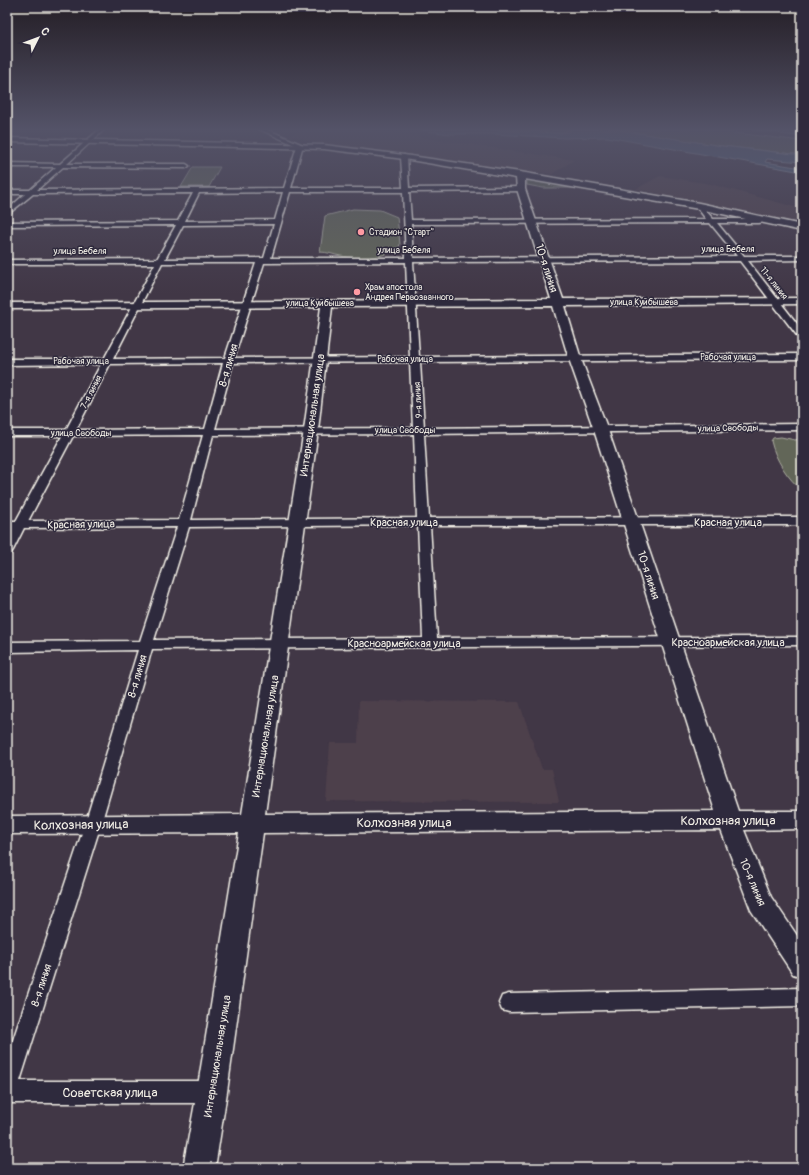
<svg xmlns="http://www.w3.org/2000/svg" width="809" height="1175" font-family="Pangolin,sans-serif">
  <rect width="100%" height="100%" fill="#413746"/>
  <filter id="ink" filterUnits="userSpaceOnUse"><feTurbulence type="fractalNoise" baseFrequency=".025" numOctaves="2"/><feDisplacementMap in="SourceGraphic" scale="8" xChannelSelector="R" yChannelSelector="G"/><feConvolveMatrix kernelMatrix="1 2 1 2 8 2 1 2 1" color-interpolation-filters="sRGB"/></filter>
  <g filter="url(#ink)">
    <path fill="#4e404c" d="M303 129H366L574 160 552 174 537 172 535 173 371 151 303 140 305 139 288 136Z
      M660 176 710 184 802 209V223L636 189Z
      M359 701 519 702 542 769H552L559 802 326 801 330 743H358Z"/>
    <path fill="#626658" stroke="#abaca0" d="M459 129H572L559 133Z
      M609 129H703L802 141V155L722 146Z
      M193 167H220L209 187H181Z
      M534 179 579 188H543L527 185V180Z
      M353 209 380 210 397 217 400 244 399 247C384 259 359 259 341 256 334 255 328 252 320 252L325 216Z
      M781 437 795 440 802 439V490C788 479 775 459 771 441L773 438Z"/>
    <path fill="#4e6078" stroke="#909aa5" d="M413 129 494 130 559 133 569 132 572 129H613L722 146 802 155V162L767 159 765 162 802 168V172L607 137 564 138 494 134H450Z
      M751 129H800V131L802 132V137Z"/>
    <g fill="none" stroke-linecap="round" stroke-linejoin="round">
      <g stroke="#f4f1e8" stroke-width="3">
        <path id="street" d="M100 129H105L67 164H186L189 166 186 168 63 167 37 190 284 188 297 146 259 129H266L303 145 291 188H403L401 157 404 155 407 157 409 188 521 187 524 189 521 191 409 192 411 220 706 219 696 206 699 204 701 205 713 219H768V221L759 223H717L744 256H802V260L748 261 802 330V339L799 338 740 261 413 262 419 357 802 354V360L420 362 424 428 802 424V430L424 434 429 518 802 517V525H430L437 638 802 637V645L152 649 101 824 20 1081H212L220 1084 223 1092 220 1100 212 1103H7V1058L85 824 138 650 7 652V642L140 641 177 527 24 528 13 550 11 553 7 554V539L12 529H7V521H16L62 436H7V430H66L101 364 7 365V359H104L155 264H7V260L157 259 176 225 7 226V222L178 221 193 193 33 194 7 215V210L25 194H7V190H30L56 167H7V163L60 164ZM283 192 275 220 185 221 199 193ZM290 192H403L406 258H271ZM710 223 737 256 413 258 411 224ZM274 224 264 258 165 259 183 225ZM406 262 410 357 234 358 264 263ZM162 263H256L225 358 113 359ZM410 362 413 428 215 429 233 363ZM223 363 205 429 76 430 110 364ZM414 434 417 518 191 520 213 435ZM203 435 179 520 28 521 73 436ZM418 525 423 638 154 640 189 527Z
          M802 988V1006L509 1012 502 1010 499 1003 502 996 509 994Z"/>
      </g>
      <g stroke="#f4f1e8" stroke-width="3">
        <path id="secondary" d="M7 138 324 145 404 155 520 172 699 203 802 225V231L699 209 525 179V189L563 299 802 298V304L565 306 581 359 608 430 738 811H802V829L744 830 771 897 802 943V977L793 974 751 910 721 830 263 833 227 1092 215 1168H183L197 1092 239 833 7 834V816L242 814 304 430 321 307 7 309V303L551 299 517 189 516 178 404 159 324 149 7 142ZM553 306 569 359 594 430 715 811 265 814 318 430 332 307Z"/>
      </g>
      <use href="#street" fill="#2f2a3d" fill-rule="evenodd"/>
      <use href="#secondary" fill="#2f2a3d" fill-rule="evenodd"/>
    </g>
  </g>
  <linearGradient id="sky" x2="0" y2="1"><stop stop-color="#241e26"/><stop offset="0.44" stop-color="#545368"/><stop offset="1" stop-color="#545368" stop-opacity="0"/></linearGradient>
  <rect width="809" height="294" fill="url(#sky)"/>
  <g fill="#ff9aa2" stroke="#2f2a3d" stroke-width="1.5">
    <circle cx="361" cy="232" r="4"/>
    <circle cx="357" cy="292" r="4"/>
  </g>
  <g text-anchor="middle" stroke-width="3" stroke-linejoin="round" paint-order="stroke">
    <g font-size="9" fill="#f4f1e8" stroke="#2f2a3d" text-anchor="start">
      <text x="369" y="235">Стадион "Старт"</text>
      <text x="365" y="290">Храм апостола<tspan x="365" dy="10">Андрея Первозванного</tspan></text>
    </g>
    <g font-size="9" fill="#f4f1e8" stroke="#2f2a3d">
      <text x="728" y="252">улица Бебеля</text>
      <text x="404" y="253">улица Бебеля</text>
      <text x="80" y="254">улица Бебеля</text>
      <text transform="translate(774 283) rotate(52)" y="3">11-я линия</text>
      <text x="644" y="305">улица Куйбышева</text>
      <text x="320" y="306">улица Куйбышева</text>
      <text x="728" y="360">Рабочая улица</text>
      <text x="405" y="362">Рабочая улица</text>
      <text x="81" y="364">Рабочая улица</text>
      <text transform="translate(91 392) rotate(-63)" y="3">7-я линия</text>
      <text transform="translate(418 400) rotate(-93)" y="3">9-я линия</text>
      <text transform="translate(728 428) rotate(-1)" y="3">улица Свободы</text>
      <text x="405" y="433">улица Свободы</text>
      <text x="81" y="436">улица Свободы</text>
    </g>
    <g font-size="11" fill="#f4f1e8" stroke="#2f2a3d">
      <text transform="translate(547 268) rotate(72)" y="4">10-я линия</text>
      <text transform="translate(228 365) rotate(-74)" y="4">8-я линия</text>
      <text transform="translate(312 415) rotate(-82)" y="4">Интернациональная улица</text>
      <text x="404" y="526">Красная улица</text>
      <text x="728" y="526">Красная улица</text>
      <text transform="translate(81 524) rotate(-1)" y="4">Красная улица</text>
      <text transform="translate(649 575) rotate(72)" y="4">10-я линия</text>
      <text x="728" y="646">Красноармейская улица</text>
      <text x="404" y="647">Красноармейская улица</text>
      <text transform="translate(137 676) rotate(-74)" y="4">8-я линия</text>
      <text transform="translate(265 736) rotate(-81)" y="4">Интернациональная улица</text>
      <text transform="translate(753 882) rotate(67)" y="4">10-я линия</text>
      <text transform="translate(41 985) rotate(-72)" y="4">8-я линия</text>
      <text transform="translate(217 1056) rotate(-81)" y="4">Интернациональная улица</text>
    </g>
    <g font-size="13" fill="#f4f1e8" stroke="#2f2a3d">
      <text x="728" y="825">Колхозная улица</text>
      <text x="404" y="827">Колхозная улица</text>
      <text transform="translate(81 824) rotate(-1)" y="5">Колхозная улица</text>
      <text x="110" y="1097">Советская улица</text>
    </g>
  </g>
  <rect width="809" height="1175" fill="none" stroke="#2f2a3d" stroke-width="24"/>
  <rect x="12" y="12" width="785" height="1151" fill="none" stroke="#f4f1e8" stroke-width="1.5" filter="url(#ink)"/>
  <g transform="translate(38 38) rotate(48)" stroke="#2f2a3d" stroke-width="3" paint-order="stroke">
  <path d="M0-3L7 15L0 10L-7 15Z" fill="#f4f1e8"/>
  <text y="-6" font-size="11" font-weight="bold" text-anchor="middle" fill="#f4f1e8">С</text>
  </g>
</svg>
